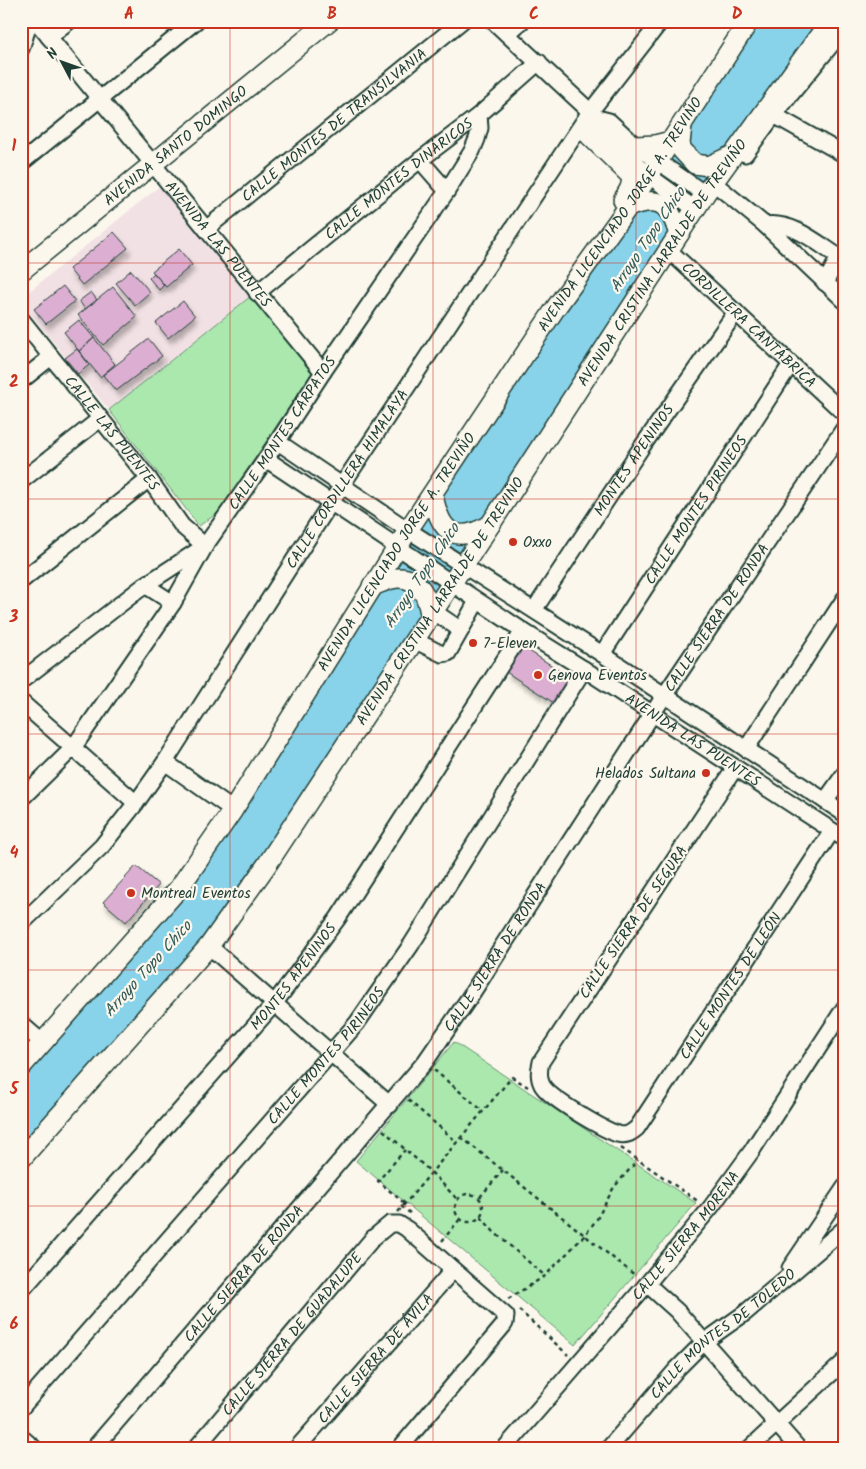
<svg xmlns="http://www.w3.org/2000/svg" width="866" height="1469" font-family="Kalam,sans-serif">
  <defs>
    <filter id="shadow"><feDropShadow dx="3" dy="5.5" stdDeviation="2.5" flood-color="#0004"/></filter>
  </defs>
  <rect width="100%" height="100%" fill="#fbf7ec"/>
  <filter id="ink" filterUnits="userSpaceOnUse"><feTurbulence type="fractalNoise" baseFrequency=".02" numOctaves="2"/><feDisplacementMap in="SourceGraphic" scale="10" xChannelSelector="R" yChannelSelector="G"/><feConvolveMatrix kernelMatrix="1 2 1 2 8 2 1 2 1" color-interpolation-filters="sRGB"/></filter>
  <g filter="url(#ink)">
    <path fill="#f2e1e4" d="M161 185 251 296 109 410 21 303V298Z"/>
    <path fill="#abe8ae" stroke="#659271" d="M251 296 312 373 219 512 199 526 109 410Z
      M454 1042 696 1203 575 1345 356 1161Z"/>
    <path fill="#89d3ea" stroke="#5f97a1" d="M749 21H830L266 866 21 1159V1067L143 930Z"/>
    <path fill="#dcafd2" stroke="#1f3d34" filter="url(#shadow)" d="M114 232 128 248 82 285 69 269Z
      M179 249 192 265 166 287 152 271Z
      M131 270 150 292 135 305 116 283Z
      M154 273 164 285 159 290 149 278Z
      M63 286 75 301 46 324 34 309Z
      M113 287 137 317 103 345 78 315Z
      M91 292 97 300 85 309 79 301Z
      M183 301 195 316 168 338 156 323Z
      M79 320 94 338 79 351 64 332Z
      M94 338 115 364 100 377 79 351Z
      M149 339 162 356 116 391 103 375Z
      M77 349 89 365 78 374 65 358Z
      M523 647 571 678 554 703 506 672Z
      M136 866 159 885 126 922 103 902Z"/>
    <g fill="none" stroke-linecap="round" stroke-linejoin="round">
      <g stroke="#1f3d34" stroke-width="19">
        <g id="minor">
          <path id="s1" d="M36 21 323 372"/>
          <path d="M493 21 597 118 609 121 636 146 705 194"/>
          <path d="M507 34 522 21"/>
          <path d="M49 37 69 21"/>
          <path d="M21 49 30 21"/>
          <path d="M774 115 845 155"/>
          <path d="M597 118V126L601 131 648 175 695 209"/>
          <path d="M745 154 774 115 845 28"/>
          <path d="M420 160 447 191"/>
          <path d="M21 163 196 21"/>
          <path d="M720 188 765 225 845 301"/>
          <path d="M765 225C793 221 817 243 839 257H845"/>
          <path id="s2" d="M206 229 462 21"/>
          <path id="s3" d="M675 256 845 414"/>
          <path d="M825 283 839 257"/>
          <path id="s4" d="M257 293 420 160 479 115 539 62"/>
          <path id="s5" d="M21 319 149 479 182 526 205 546 145 585 21 681"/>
          <path d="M21 381 51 357"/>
          <path d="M278 442 408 530 602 654 845 814"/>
          <path id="s6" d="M266 459 523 631 584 669 845 839"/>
          <path d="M21 481 100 419"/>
          <path d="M21 581 149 479"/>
          <path d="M145 585 173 603"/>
          <path id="s7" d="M534 610 641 448 736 312"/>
          <path d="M461 630 477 601"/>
          <path d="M414 640 442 654 448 653 461 630 433 611"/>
          <path id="s8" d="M602 654 791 364"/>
          <path d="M21 702 136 803"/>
          <path d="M746 749 845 598"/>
          <path d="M165 762 233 810"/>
          <path id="s9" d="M735 768 541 1062C539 1070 538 1077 542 1085 549 1098 601 1128 617 1134 626 1136 630 1134 637 1128L832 831"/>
          <path id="s10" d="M21 799 73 748 173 603 205 546 266 459 323 372 447 191 472 151 477 139 480 128 479 115"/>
          <path d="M825 801 845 773"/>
          <path id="s11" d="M21 924 102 846 136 803 165 762 342 485 590 112 661 21"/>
          <path d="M209 946 390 1105"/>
          <path d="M21 1024 43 1043"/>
          <path d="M790 1268 845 1187"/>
          <path d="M647 1284 677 1311 798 1448"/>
          <path id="s12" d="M21 1291 274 1004 338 918 523 631"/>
          <path id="s13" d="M21 1408 357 1023 411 945 584 669"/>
          <path d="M21 1437 34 1448"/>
          <path id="s14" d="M94 1448 425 1062 467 1001 664 696 845 427"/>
          <path id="s15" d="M196 1448 373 1238 390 1224H399L407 1229 506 1316 505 1323 503 1326 400 1448"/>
          <path id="s16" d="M297 1448 453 1270"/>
          <path id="s17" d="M505 1448 647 1284 711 1207 751 1152 845 1007"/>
          <path id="s18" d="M609 1448 677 1369 704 1342 745 1313 845 1228"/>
          <path d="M750 1448 845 1361"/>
        </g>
      </g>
      <g stroke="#1f3d34" stroke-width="22">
        <g id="major">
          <path d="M590 112 587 125 590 136 631 176C633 186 628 192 623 200"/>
          <path d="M682 125 680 144 682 150 695 164 709 166 731 156"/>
          <path d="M636 146 655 145 671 141"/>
          <path d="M628 207C660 195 669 203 679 234"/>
          <path id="s19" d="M21 271 329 21"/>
          <path d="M433 495C440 532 454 545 490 525"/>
          <path d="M372 586C381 583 390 578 399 578 420 578 428 598 430 615"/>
          <path id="s20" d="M21 1067 179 888 233 810 412 524 555 309 628 207 749 21"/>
          <path id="s21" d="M21 1159 209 946 266 866 490 525 705 194 830 21"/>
        </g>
      </g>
      <path stroke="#1f3d34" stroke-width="2.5" stroke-dasharray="4 4" stroke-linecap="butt" d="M434 1070 483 1111
        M408 1100 457 1142
        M383 1130 431 1172 457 1199
        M461 1137 636 1276
        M621 1148 699 1202
        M455 1208a14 14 0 1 1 28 0a14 14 0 1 1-28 0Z
        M480 1197 503 1170
        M404 1203 378 1181 405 1150
        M401 1206 410 1213
        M398 1212 512 1077 528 1087
        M481 1217 494 1232 545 1276
        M442 1241 460 1219
        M508 1299 545 1276 584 1236 597 1219 614 1187 638 1160
        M519 1310 568 1355"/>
      <use href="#minor" stroke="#fbf7ec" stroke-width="15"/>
      <use href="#major" stroke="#fbf7ec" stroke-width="19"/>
    </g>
  </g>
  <path fill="none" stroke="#c8321e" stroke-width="1" stroke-opacity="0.55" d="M230 21V1448M433 21V1448M636 21V1448M21 263H845M21 499H845M21 734H845M21 970H845M21 1206H845"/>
  <g fill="#c8321e" stroke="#fbf7ec" stroke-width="2">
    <circle cx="513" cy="542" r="5"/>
    <circle cx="473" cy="643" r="5"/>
    <circle cx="538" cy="675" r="5"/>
    <circle cx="706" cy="773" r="5"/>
    <circle cx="131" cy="893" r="5"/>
  </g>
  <g text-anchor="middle" stroke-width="4.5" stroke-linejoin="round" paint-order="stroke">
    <g font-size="15" fill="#1f3d34" stroke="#fbf7ec">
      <text dy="5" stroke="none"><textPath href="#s2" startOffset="165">CALLE MONTES DE TRANSILVANIA</textPath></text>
      <text dy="5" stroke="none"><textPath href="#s19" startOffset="199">AVENIDA SANTO DOMINGO</textPath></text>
      <text dy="5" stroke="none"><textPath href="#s4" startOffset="182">CALLE MONTES DINÁRICOS</textPath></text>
      <text dy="5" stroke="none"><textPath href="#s20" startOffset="1044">AVENIDA LICENCIADO JORGE A. TREVIÑO</textPath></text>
      <text dy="5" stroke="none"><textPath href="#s1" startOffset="288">AVENIDA LAS PUENTES</textPath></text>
      <text dy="5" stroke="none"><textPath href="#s21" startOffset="1104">AVENIDA CRISTINA LARRALDE DE TREVIÑO</textPath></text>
      <text dy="5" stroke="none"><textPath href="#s3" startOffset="101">CORDILLERA CANTÁBRICA</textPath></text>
      <text dy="5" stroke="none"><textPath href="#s10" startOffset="451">CALLE MONTES CÁRPATOS</textPath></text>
      <text dy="5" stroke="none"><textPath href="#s5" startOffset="146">CALLE LAS PUENTES</textPath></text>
      <text dy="5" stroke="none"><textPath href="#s7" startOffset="180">MONTES APENINOS</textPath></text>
      <text dy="5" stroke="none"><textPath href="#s11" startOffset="554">CALLE CORDILLERA HIMALAYA</textPath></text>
      <text dy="5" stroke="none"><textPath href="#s8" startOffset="172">CALLE MONTES PIRINEOS</textPath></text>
      <text dy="5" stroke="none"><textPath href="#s20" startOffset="639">AVENIDA LICENCIADO JORGE A. TREVIÑO</textPath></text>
      <text dy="5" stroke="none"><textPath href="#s21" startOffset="699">AVENIDA CRISTINA LARRALDE DE TREVIÑO</textPath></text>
      <text dy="5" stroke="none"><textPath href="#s14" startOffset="1040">CALLE SIERRA DE RONDA</textPath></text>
      <text dy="5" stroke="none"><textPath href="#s6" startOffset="511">AVENIDA LAS PUENTES</textPath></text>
      <text transform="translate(633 922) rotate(-56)" y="5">CALLE SIERRA DE SEGURA</text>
      <text dy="5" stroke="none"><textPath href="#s14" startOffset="635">CALLE SIERRA DE RONDA</textPath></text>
      <text dy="5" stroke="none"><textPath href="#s12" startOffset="416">MONTES APENINOS</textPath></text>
      <text dy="5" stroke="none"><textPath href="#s9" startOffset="658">CALLE MONTES DE LEÓN</textPath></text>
      <text dy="5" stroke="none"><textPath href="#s13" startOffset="466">CALLE MONTES PIRINEOS</textPath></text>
      <text dy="5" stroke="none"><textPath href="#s17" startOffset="279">CALLE SIERRA MORENA</textPath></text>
      <text dy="5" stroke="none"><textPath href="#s14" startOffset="230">CALLE SIERRA DE RONDA</textPath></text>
      <text dy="5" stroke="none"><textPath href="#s15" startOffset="149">CALLE SIERRA DE GUADALUPE</textPath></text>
      <text dy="5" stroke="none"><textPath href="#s18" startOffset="162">CALLE MONTES DE TOLEDO</textPath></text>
      <text dy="5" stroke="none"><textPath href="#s16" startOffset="119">CALLE SIERRA DE ÁVILA</textPath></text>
    </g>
    <g font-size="15" fill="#1f3d34" stroke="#fbf7ec" text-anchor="start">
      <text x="523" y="547">Oxxo</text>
      <text x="483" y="648">7-Eleven</text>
      <text x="548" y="680">Genova Eventos</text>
      <text x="696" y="778" text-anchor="end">Helados Sultana</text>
      <text x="141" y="898">Montreal Eventos</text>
    </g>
    <g font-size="16" font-style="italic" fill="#345b58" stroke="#fbf7ec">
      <text transform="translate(647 239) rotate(-56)" y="6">Arroyo Topo Chico</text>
      <text transform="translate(421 575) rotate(-56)" y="6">Arroyo Topo Chico</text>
      <text transform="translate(147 968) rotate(-48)" y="6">Arroyo Topo Chico</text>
    </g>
  </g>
  <rect width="866" height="1469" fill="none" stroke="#fbf7ec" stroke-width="55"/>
  <g transform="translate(62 62) rotate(311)" stroke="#fbf7ec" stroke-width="4" paint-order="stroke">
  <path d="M0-4L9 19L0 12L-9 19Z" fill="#1f3d34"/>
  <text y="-8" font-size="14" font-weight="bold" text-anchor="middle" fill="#1f3d34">N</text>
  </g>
  <rect x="28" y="28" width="810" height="1414" fill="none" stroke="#c8321e" stroke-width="2"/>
  <g font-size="16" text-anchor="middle" font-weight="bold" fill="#c8321e">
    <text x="129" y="19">A</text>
    <text x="332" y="19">B</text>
    <text x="534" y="19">C</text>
    <text x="737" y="19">D</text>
    <text x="14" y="151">1</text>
    <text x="14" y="387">2</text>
    <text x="14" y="622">3</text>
    <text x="14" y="858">4</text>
    <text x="14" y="1094">5</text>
    <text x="14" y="1329">6</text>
  </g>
</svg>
